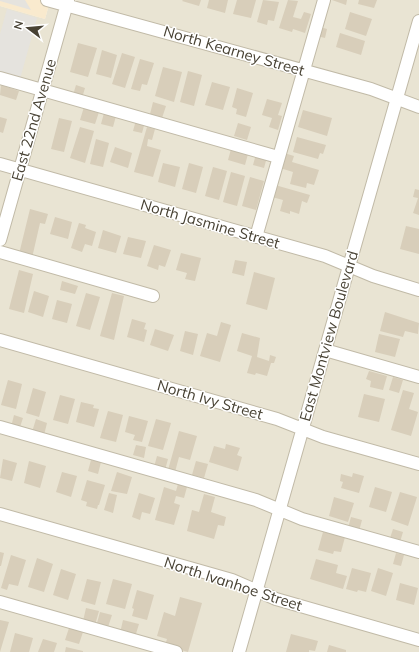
<svg xmlns="http://www.w3.org/2000/svg" width="419" height="652" font-family="Mulish,sans-serif">
  <rect width="100%" height="100%" fill="#f5f1e6"/>
  <path fill="#e9e4d3" d="M68 0H419V652H0V6L45 19 50 1Z"/>
  <path fill="#f9eace" d="M0 0H68L50 1 45 19 0 6Z"/>
  <path fill="#e5e3de" d="M0 0H25L31 10 0 1Z
    M7 9 37 18 20 79 0 74V34Z"/>
  <path fill="#d8ceba" d="M183 0H201L199 6 182 1Z
    M209 0H228L225 13 207 8Z
    M237 0H256L251 18 233 14Z
    M263 0 279 2 274 21 268 20 267 25 257 22Z
    M288 0 298 1 293 17 301 19 304 12 311 14 305 33 293 29 292 32 279 28Z
    M332 0H347L346 5Z
    M359 0H377L374 8 358 4Z
    M350 12 372 19 366 36 345 29Z
    M320 27 327 29 325 38 317 36Z
    M340 33 365 41 361 55 336 47Z
    M78 43 97 48 88 77 70 72Z
    M102 50 117 55 111 78 96 74Z
    M122 53 135 57 125 88 112 84Z
    M140 59 154 63 147 85 142 84 140 91 131 89Z
    M163 67 182 72 174 102 155 96Z
    M188 71 202 75 194 106 180 102Z
    M212 82 230 87 223 110 205 105Z
    M1 85 19 91 16 100 0 95Z
    M76 85 85 88 82 98 73 95Z
    M237 88 253 93 246 117 236 114 237 109 232 107Z
    M267 99 282 103 278 115 282 116 278 130 269 127 272 118 262 115Z
    M153 102 166 106 162 118 150 114Z
    M84 107 99 112 95 124 80 120Z
    M303 110 332 118 327 136 298 127Z
    M104 113 116 116 113 127 101 124Z
    M0 117 7 119 3 133 0 132Z
    M59 118 72 121 64 152 51 149Z
    M136 120 145 122 142 133 133 131Z
    M238 123 251 127 247 140 234 136Z
    M80 127 94 131 85 163 70 158Z
    M147 127 155 129 152 140 148 139 147 146 161 150 153 177 134 172Z
    M297 137 326 145 323 154 320 153 318 159 293 152Z
    M96 139 109 143 103 167 90 164Z
    M115 147 132 153 128 168 110 162Z
    M231 149 248 154 245 165 228 160Z
    M284 153 294 156 292 162 319 170 314 185 307 183 306 188 290 184 293 172 280 168Z
    M256 154 267 157 264 168 253 165Z
    M163 163 180 167 175 187 158 182Z
    M189 163 203 167 196 193 182 189Z
    M213 167 227 171 219 200 205 196Z
    M231 172 245 176 237 206 223 202Z
    M250 177 264 181 256 210 242 206Z
    M275 185 310 195 307 203 302 201 299 214 290 211V214L280 211 283 200 272 197Z
    M415 189 419 190V215L413 213 418 198 413 197Z
    M30 209 48 214 45 224 40 223 32 258 19 254Z
    M55 217 72 222 68 239 50 234Z
    M79 223 86 225 85 228 96 232 92 246 85 244 82 252 71 248Z
    M406 226 419 229V254L400 249Z
    M103 230 121 236 116 253 98 248Z
    M128 237 146 241 141 258 123 254Z
    M154 245 171 250 165 267 159 265 158 270 147 266Z
    M181 253 201 258 195 281 185 279 187 273 176 270Z
    M235 260 247 262 244 276 232 273Z
    M19 270 33 274 24 313 9 309Z
    M254 272 275 278 267 310 246 304Z
    M62 281 78 286 75 294 60 290Z
    M34 291 49 296 43 317 28 312Z
    M86 293 100 297 90 330 76 326Z
    M112 293 124 296 114 340 100 336Z
    M57 300 72 304 67 323 52 319Z
    M385 312 419 323 418 334 405 331 403 337 380 331Z
    M132 319 146 323 144 329 147 330 144 342 127 337Z
    M221 322 231 325 220 362 200 356 207 333 217 336Z
    M155 329 174 335 168 351 150 345Z
    M185 331 198 334 193 355 180 351Z
    M242 333 260 338 257 357 269 361 270 355 276 357 274 363H271L267 376 256 373 255 375 247 373 252 356 237 351Z
    M379 334 400 339 395 357 375 352Z
    M369 371 387 376 383 390 370 387 371 381 366 379Z
    M393 377 403 380 399 393 389 390Z
    M8 380 22 384 16 409 1 405Z
    M33 388 46 392 39 417 26 413Z
    M403 390 414 393 409 409 418 412 411 436 391 430Z
    M364 394 385 399 379 422 358 417Z
    M60 395 75 399 68 424 53 420Z
    M81 402 94 405 93 408 99 409 94 427 76 422Z
    M108 411 123 415 116 442 100 438Z
    M14 415 23 418 19 430 11 427Z
    M129 416 148 421 142 442 133 440 135 435 125 432Z
    M36 419 47 423 44 435 32 432Z
    M156 419 171 423 163 450 148 446Z
    M179 431 197 436 190 460 179 457 175 472 168 470Z
    M226 444 240 448 237 455 242 457 238 471 209 462 214 446 225 449Z
    M136 445 146 447 144 458 133 455Z
    M157 456 168 459 165 470 154 467Z
    M3 459 17 463 12 481 0 478Z
    M91 460 101 462 98 474 88 471Z
    M29 461 46 466 40 488 24 483Z
    M196 461 208 464 204 478 192 475Z
    M62 472 77 476 71 497 56 492Z
    M117 472 132 477 127 494 111 491Z
    M353 473 364 476 359 493 341 488 343 482 340 481 341 474 352 477Z
    M87 480 105 485 99 505H98L97 509 86 506 87 502 81 500Z
    M178 484 187 487 184 498 176 496 174 503 180 505 174 525 155 520 164 487 176 491Z
    M375 487 392 492 386 512 369 507Z
    M400 492 417 497 408 526 391 520Z
    M109 493 117 495 113 513 104 510Z
    M139 493 155 498 150 514 142 512 140 520 132 517Z
    M204 494 215 497 211 512 226 517 224 526 218 525 214 539 187 531 192 510 199 512Z
    M334 497 354 503 348 522 329 516Z
    M351 517 362 520 359 531 348 528Z
    M393 529 403 532 400 542 390 538Z
    M323 532 345 537 341 552 334 551 333 554 318 550Z
    M0 552 4 553 1 566H0Z
    M396 553 404 555 401 566 393 564Z
    M11 555 26 560 18 586 9 584 7 590 1 588Z
    M37 558 53 564 44 592 28 587Z
    M316 559 338 565 336 573 347 576 343 589 310 579Z
    M352 568 371 573 366 592 358 590 357 592 346 589Z
    M378 568 393 573 386 596 371 591Z
    M61 569 76 574 68 600 53 595Z
    M87 579 101 582 95 605 81 601Z
    M113 579 132 584 125 609 106 604Z
    M400 583 418 588 414 605 396 600Z
    M137 590 154 595 147 620 132 616 134 609 132 608Z
    M180 597 202 603 188 652 165 645 167 639 157 636 164 612 175 616Z
    M86 608 99 611 95 625 83 621Z
    M100 612 112 615 108 627 97 623Z
    M0 620 9 622 0 652Z
    M123 620 139 624 135 637 120 633Z
    M69 628 83 632 79 644 65 640Z
    M15 633 33 638 29 652H10Z
    M291 634 318 641 315 651 309 650V652H286Z
    M43 639 57 643 54 652H38Z
    M329 645 346 650V652H327Z
    M66 647 83 651V652H65Z"/>
  <g fill="none" stroke-linecap="round" stroke-linejoin="round">
    <g stroke="#c1baa7" stroke-width="14">
      <path id="minor" d="M47 0 371 89 419 107
        M0 78 278 157
        M0 164 325 256 373 276 419 290
        M256 237 324 0
        M0 240 68 0
        M0 252 153 296
        M0 340 277 419 323 437 419 464
        M325 350 419 377
        M0 427 256 500 302 519 419 552
        M0 514 232 580 276 599 419 640
        M0 602 176 652
        M239 652 419 21"/>
    </g>
    <use href="#minor" stroke="#fff" stroke-width="12"/>
  </g>
  <g text-anchor="middle" stroke-width="3" stroke-linejoin="round" paint-order="stroke">
    <g font-size="15" fill="#484234" stroke="#fff">
      <text transform="translate(234 51) rotate(16)" y="5">North Kearney Street</text>
      <text transform="translate(34 120) rotate(-74)" y="5">East 22nd Avenue</text>
      <text transform="translate(210 224) rotate(16)" y="5">North Jasmine Street</text>
      <text transform="translate(329 336) rotate(-74)" y="5">East Montview Boulevard</text>
      <text transform="translate(210 400) rotate(16)" y="5">North Ivy Street</text>
      <text transform="translate(233 584) rotate(18)" y="5">North Ivanhoe Street</text>
    </g>
  </g>
  <g transform="translate(28 28) rotate(286)" stroke="#ffffff" stroke-width="3" paint-order="stroke">
  <path d="M0-3L7 15L0 10L-7 15Z" fill="#484234"/>
  <text y="-6" font-size="11" font-weight="bold" text-anchor="middle" fill="#484234">N</text>
  </g>
</svg>
